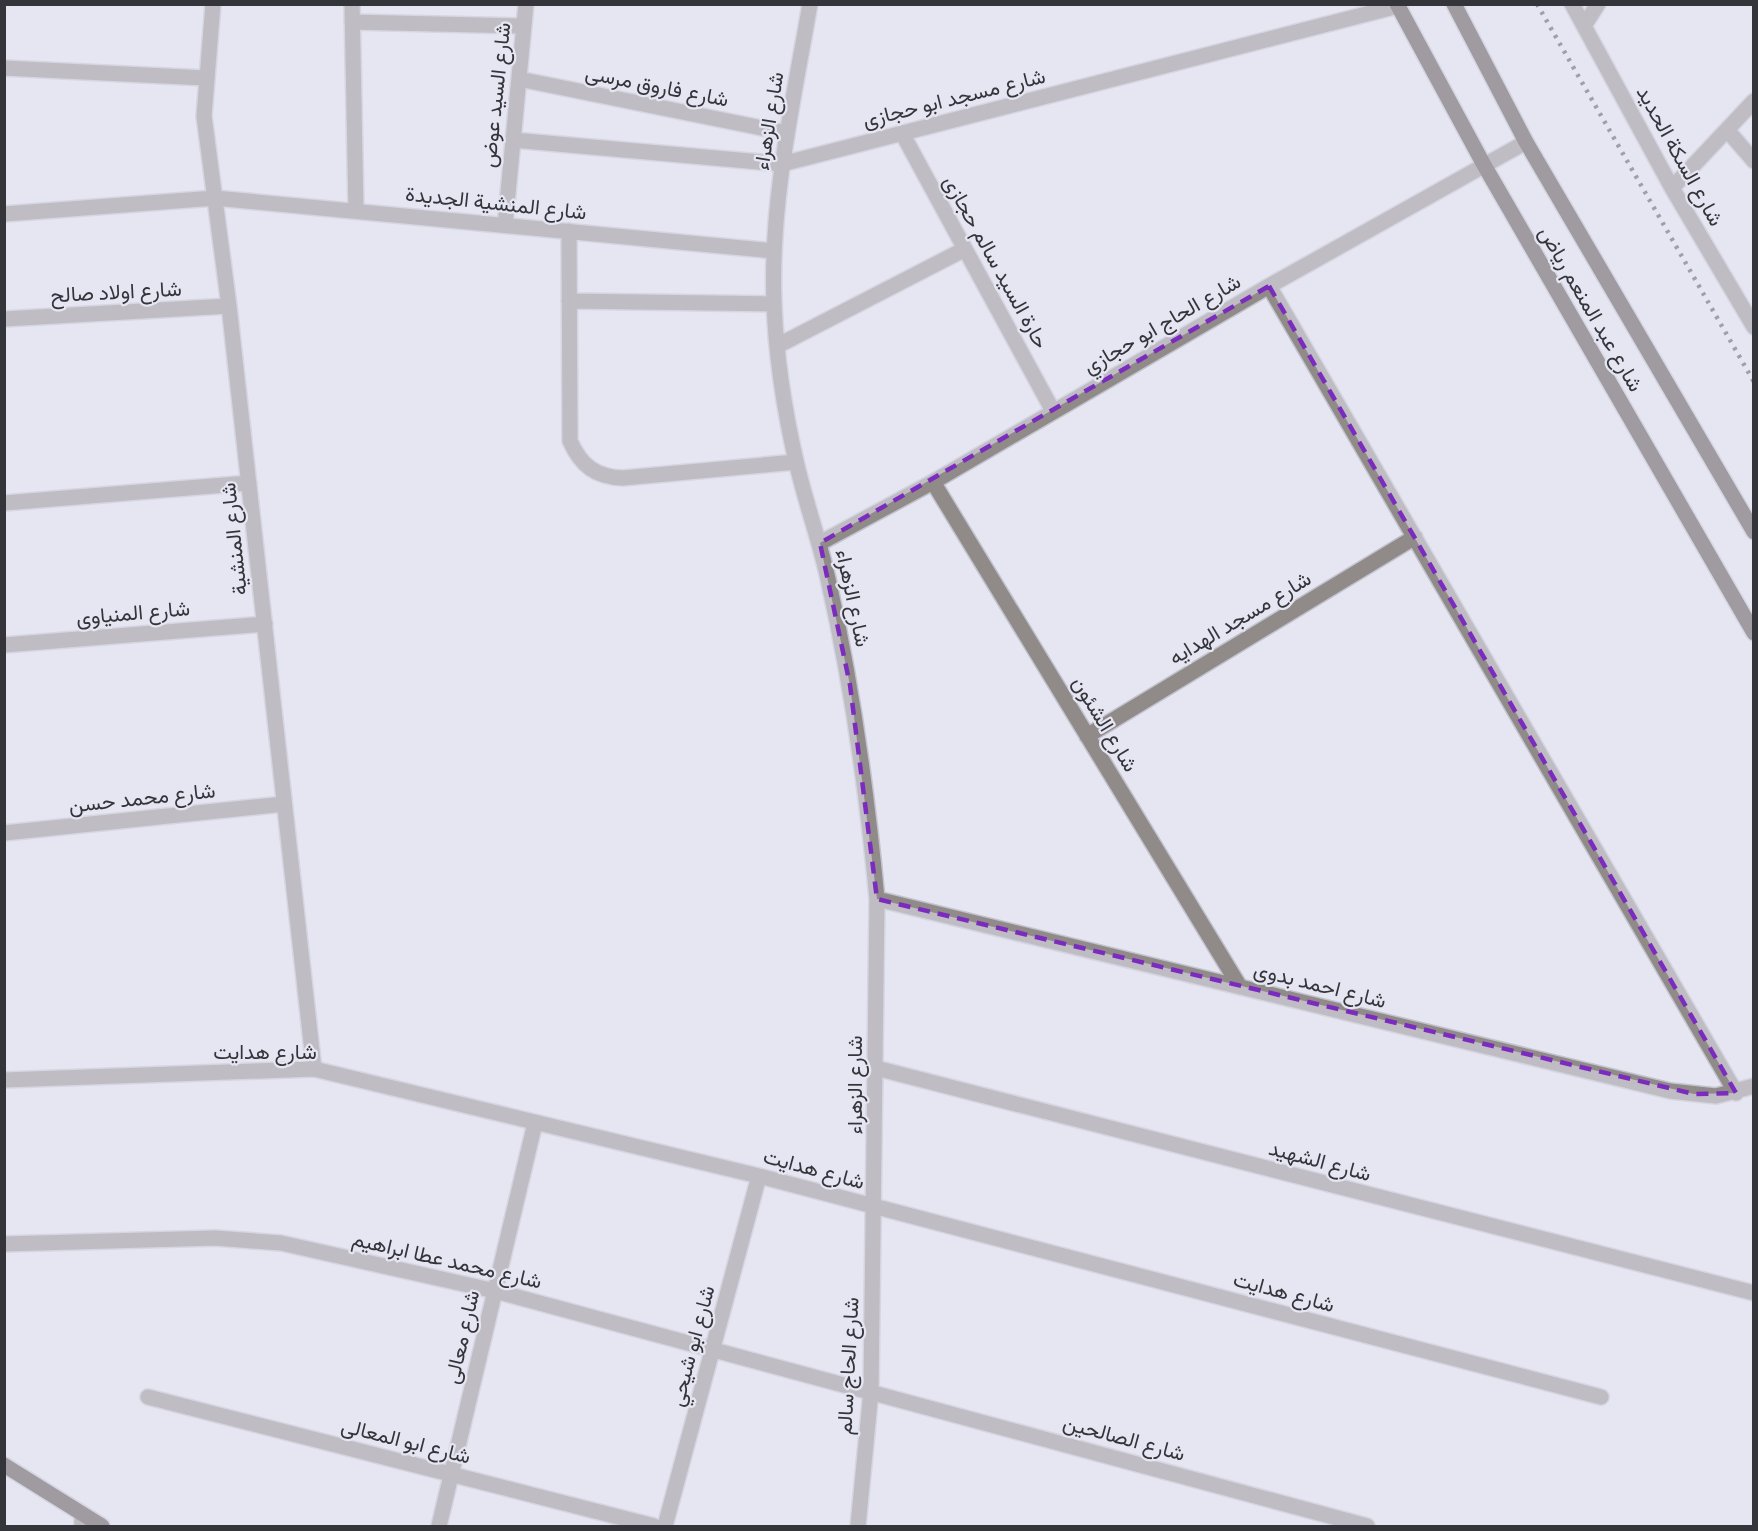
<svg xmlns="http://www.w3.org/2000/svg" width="1758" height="1531" font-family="'Archivo Narrow',Vazirmatn,sans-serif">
  <rect width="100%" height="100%" fill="#e5e6f2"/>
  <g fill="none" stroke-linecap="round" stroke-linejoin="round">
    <g stroke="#c2c3cd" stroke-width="18">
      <path id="minor" d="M213 4 204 116 229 306 314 1069
        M352 4 356 211
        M810 4C793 103 770 202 774 303 776 355 784 409 796 461 805 501 819 539 828 579 852 685 867 792 877 899L871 1391 858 1526
        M1572 4 1672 188 1754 327
        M352 22 524 26
        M1584 26 1598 4
        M4 68 205 78
        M519 79 787 133
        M1728 131 1754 161
        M902 133 1053 411
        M513 140 782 164 1398 6
        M1672 188 1754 101
        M4 214 215 198 774 251
        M505 225 526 4
        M569 231 570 441C581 466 596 477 623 478L796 462
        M1269 286 1736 1093
        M569 301 774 304
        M4 319 229 306
        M777 346 965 249
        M933 482 1240 987
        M4 503 249 483
        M820 543 933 482 1269 286 1526 142
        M4 645 265 624
        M1087 736 1415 537
        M4 833 284 804
        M877 899 1670 1091 1716 1096 1754 1086
        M876 1068 1754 1293
        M4 1080 314 1069 759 1176 1601 1397
        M4 1244 215 1238 281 1243 495 1291 1367 1526
        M148 1397 654 1526
        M82 1514V1526
        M439 1526 535 1123
        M665 1526 759 1176"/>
    </g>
    <g stroke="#c2c3cd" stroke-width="18">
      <path id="major" d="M1397 4 1484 165 1754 633
        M1454 4 1526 142 1754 532
        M4 1465 102 1526"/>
    </g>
    <use href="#minor" stroke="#908a89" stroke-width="15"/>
    <use href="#major" stroke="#4a403f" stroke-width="15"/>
    <path stroke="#494a50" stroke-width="4.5" stroke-dasharray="3 6" stroke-linecap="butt" d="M1537 4 1754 382"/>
  </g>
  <path d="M0 0H1758V1531H0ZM1269 286 1736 1093 1694 1094 877 899 850 685 820 543Z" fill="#e5e6f2" fill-opacity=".55" fill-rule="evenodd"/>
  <path fill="none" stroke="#7b2cbf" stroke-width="4.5" stroke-dasharray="12 8" stroke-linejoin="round" d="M1269 286 1736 1093 1694 1094 877 899 850 685 820 543Z"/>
  <g text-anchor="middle" stroke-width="4.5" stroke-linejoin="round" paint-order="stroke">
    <g font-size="21" fill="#34353a" stroke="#e5e6f2">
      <text transform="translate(657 86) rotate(11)" y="7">شارع فاروق مرسى</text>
      <text transform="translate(496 95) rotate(-84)" y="7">شارع السيد عوض</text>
      <text transform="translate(954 98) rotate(-14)" y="7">شارع مسجد ابو حجازى</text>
      <text transform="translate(769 121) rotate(-81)" y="7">شارع الزهراء</text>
      <text transform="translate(1680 156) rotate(61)" y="7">شارع السكة الحديد</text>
      <text transform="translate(496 203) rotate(6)" y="7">شارع المنشية الجديدة</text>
      <text transform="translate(996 262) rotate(61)" y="7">حارة السيد سالم حجازى</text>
      <text transform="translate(116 292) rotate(-3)" y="7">شارع اولاد صالح</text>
      <text transform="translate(1591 309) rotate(60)" y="7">شارع عبد المنعم رياض</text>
      <text transform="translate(1162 324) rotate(-30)" y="7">شارع الحاج ابو حجازي</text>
      <text transform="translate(234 539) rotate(-96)" y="7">شارع المنشية</text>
      <text transform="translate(853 598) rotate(78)" y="7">شارع الزهراء</text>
      <text transform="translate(133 613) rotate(-5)" y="7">شارع المنياوى</text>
      <text transform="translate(1240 618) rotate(-31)" y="7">شارع مسجد الهدايه</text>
      <text transform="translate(1105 724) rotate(59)" y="7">شارع الشئون</text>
      <text transform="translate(142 798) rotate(-6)" y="7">شارع محمد حسن</text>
      <text transform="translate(1320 985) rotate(14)" y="7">شارع احمد بدوى</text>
      <text x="265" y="1059">شارع هدايت</text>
      <text transform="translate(855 1085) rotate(-90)" y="7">شارع الزهراء</text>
      <text transform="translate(1320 1161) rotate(15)" y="7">شارع الشهيد</text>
      <text transform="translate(814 1169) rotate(15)" y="7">شارع هدايت</text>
      <text transform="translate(447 1260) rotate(13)" y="7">شارع محمد عطا ابراهيم</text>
      <text transform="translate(1284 1292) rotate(15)" y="7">شارع هدايت</text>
      <text transform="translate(462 1337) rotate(-77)" y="7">شارع معالى</text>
      <text transform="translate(692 1346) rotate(-75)" y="7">شارع ابو شيحي</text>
      <text transform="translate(848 1366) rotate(-87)" y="7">شارع الحاج سالم</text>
      <text transform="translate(1124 1438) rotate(15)" y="7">شارع الصالحين</text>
      <text transform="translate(406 1441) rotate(14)" y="7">شارع ابو المعالى</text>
    </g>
  </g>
  <rect width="1758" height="1531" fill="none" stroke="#34353a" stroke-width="12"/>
</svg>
